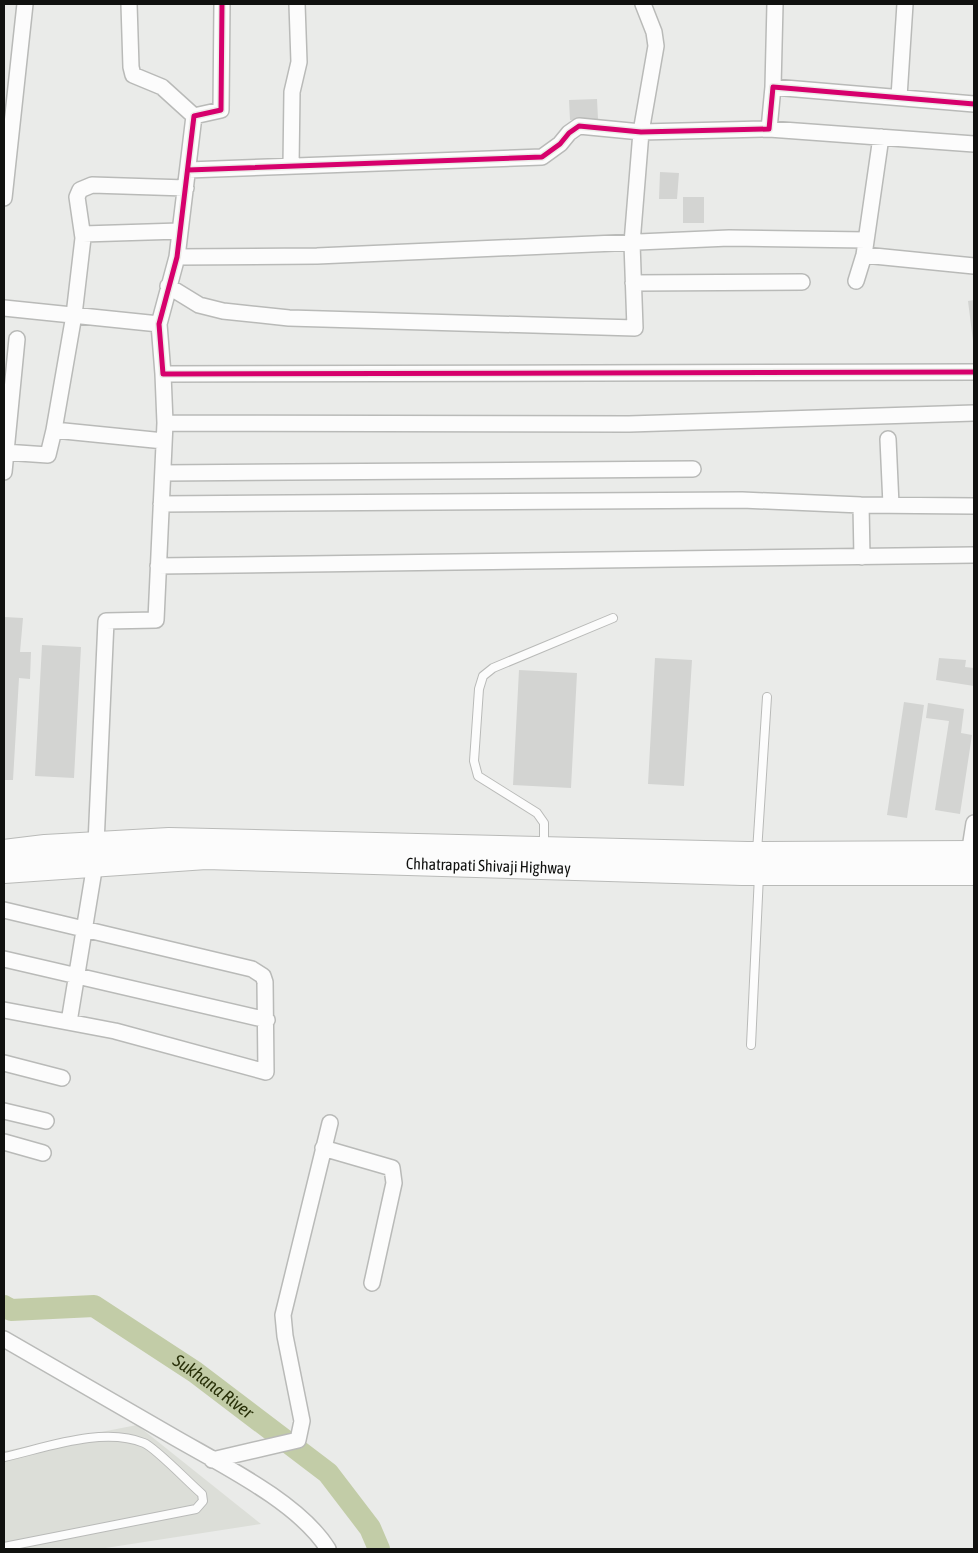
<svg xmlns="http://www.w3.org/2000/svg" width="978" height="1553" font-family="'Asap Condensed',sans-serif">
  <rect width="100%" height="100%" fill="#eaebe9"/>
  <path fill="#dcded8" d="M137 1425 261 1524 99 1549H4V1451Z"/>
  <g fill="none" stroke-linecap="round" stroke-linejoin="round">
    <path stroke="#c2cca7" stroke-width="22" id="s1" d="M4 1306 11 1310 94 1306 195 1372 328 1473 370 1528 379 1549"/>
  </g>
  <path fill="#d3d4d2" d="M597 99 598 119 570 120 569 100Z
    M660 172 679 173 677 199H659Z
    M683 197H704V223H683Z
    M974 300V341H973L968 301Z
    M4 617 23 618 20 652H31L30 679 19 678 13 780H4Z
    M42 645 81 647 74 778 35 776Z
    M655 658 692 660 684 786 648 784Z
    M939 658 966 660 965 667 974 668V686L936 680Z
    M519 670 577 673 571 788 513 785Z
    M904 702 924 705 907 818 887 815Z
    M928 703 964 709 961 733 972 735 960 814 935 810 949 721 926 718Z"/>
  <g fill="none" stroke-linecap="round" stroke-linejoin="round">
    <g stroke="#b9bab8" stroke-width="10">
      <path id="lane" d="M544 846V823L537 813 478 776 474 761 479 689 483 676 493 668 613 618
        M757 852 767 697
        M751 1045 759 875
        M4 1457C45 1448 103 1426 144 1443 156 1448 190 1484 202 1494L203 1501 196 1509 4 1547"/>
    </g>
    <g stroke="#b9bab8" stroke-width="18">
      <path id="street" d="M129 4 131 67 133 75 162 87 194 116
        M222 4 221 110 194 116 177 257 159 324 163 374 974 372
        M773 87 775 4
        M899 97 905 4
        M769 129 974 144
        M291 166 292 92 299 62 297 4
        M188 170 542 157 560 144 569 133 579 126 641 132 769 129 773 87 974 104
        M4 198 25 4
        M83 234 180 231
        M864 255 974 266
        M177 257 317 256 729 238 866 240
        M856 281 864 255 881 137
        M633 283 802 282
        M168 286 199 305 223 311 289 318 635 328 632 243 641 132 656 46 654 32 643 4
        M4 308 159 324
        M165 423 629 424 974 413
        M54 430 74 315 83 238 77 197 80 190 92 185 186 188
        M888 439 891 505
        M4 452 48 455 54 430 164 441
        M4 472 17 339
        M163 473 693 469
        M161 504 742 500 861 505 974 506
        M861 505 862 557
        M158 566 974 555
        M96 844 106 621 156 620 165 423 163 374
        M968 861 974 823
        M4 910 252 969 263 976 265 982 266 1072 115 1031 4 1010
        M4 959 267 1020
        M69 1022 95 864
        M4 1063 62 1078
        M4 1111 46 1121
        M4 1142 43 1153
        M323 1148 392 1168 394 1183 372 1283
        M4 1339C60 1371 116 1404 172 1436 220 1464 299 1502 328 1549
        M212 1460 298 1440 302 1421 285 1336 283 1315 330 1123"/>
    </g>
    <g stroke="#b9bab8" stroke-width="26">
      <g id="primary">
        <path d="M4 852 45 847 169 840 747 854 974 853"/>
        <path id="s2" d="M4 871 206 857 742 873H974"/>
      </g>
    </g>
    <use href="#lane" stroke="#fcfcfc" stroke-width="8"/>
    <use href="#street" stroke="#fcfcfc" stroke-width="15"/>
    <use href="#primary" stroke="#fcfcfc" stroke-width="24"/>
    <g stroke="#ebece8" stroke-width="8">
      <path id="cycleway" d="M222 4 221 110 194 116 177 257 159 324 163 374 974 372
        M188 170 542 157 560 144 569 133 579 126 641 132 769 129 773 87 974 104"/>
    </g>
    <use href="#cycleway" stroke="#d6006c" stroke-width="5"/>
  </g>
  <g text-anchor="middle" stroke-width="4.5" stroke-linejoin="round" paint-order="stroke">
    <g font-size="16" fill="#10110f" stroke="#ebece8">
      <text dy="6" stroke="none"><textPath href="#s2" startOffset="485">Chhatrapati Shivaji Highway</textPath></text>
    </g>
    <g font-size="18" font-style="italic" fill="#293109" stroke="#ebece8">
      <text dy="6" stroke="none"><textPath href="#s1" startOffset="235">Sukhana River</textPath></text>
    </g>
  </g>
  <rect width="978" height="1553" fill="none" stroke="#10110f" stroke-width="10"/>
</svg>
